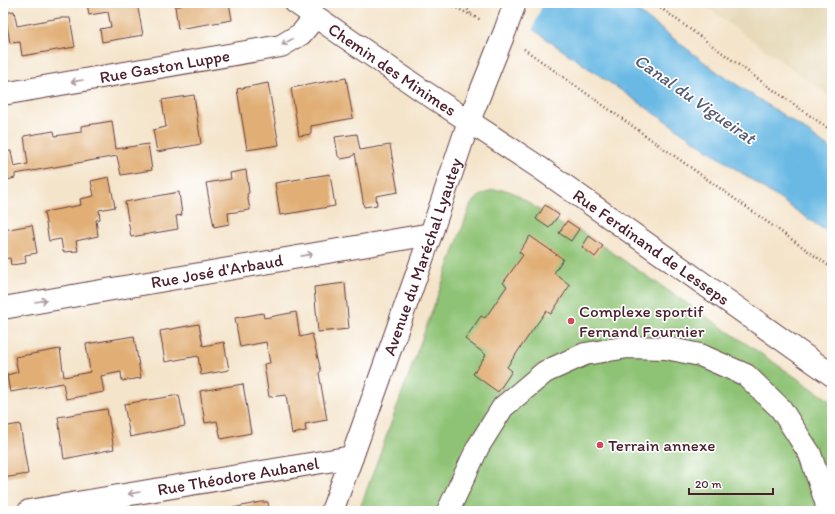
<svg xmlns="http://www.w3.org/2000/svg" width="835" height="514" font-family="Itim,sans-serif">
  <rect width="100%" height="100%" fill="#fff"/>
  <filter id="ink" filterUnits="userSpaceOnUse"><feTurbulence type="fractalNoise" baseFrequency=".025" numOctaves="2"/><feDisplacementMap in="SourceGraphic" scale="8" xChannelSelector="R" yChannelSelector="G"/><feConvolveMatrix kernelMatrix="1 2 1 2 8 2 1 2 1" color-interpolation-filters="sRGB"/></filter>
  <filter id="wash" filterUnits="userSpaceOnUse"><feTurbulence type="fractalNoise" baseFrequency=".012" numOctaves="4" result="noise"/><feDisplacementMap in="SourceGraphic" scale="16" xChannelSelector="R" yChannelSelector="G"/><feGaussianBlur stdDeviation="0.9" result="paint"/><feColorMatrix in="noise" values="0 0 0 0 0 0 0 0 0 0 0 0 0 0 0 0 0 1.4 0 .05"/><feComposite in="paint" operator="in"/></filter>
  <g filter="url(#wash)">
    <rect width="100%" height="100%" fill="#f4e4ca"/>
    <path fill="#e6daba" d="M701 3H832V98Z"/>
    <path fill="#8ec375" stroke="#6c7150" d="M492 190H506L514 193 565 227 571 240 579 230 832 402V511H359L471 204 481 195Z"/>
    <path fill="#69b9e4" stroke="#5a6c88" d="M497 3H627L716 71 801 127 832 150V235L552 43Z"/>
    <path fill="#f4e4ca" d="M495 3H543L532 31 496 5Z"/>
    <g id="blocks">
      <path fill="#e1af76" d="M87 3H137L143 35 102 42 100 29 111 27 108 12 89 15Z
        M180 3H229L232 20 178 29 175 6H181Z
        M14 11 17 26 59 18H70L75 47 22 56 20 42 10 43 5 13Z
        M346 78 353 118 311 126V134L299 136 291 88Z
        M268 83 279 145 247 150 237 89Z
        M194 95 201 144 157 152 153 130 166 127 162 100Z
        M112 121 116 149 148 144 152 170 121 175 117 156 15 174V178L3 181V152L11 151 14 167 28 164 24 136 54 131 55 136 81 132V126Z
        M357 134 360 150 390 145 398 192 376 196 377 205 364 207 355 153 352 157 341 159 338 156 335 137Z
        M246 170 249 193 247 194 250 210 228 213 229 224 214 227 206 183 231 179 230 173Z
        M330 174 335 206 280 215 275 183Z
        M109 177 115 207 99 210 100 219 96 220 98 236 76 241 78 251 63 252 61 239 49 241 44 212 81 205 80 199 94 196 91 181Z
        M179 192 182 215 176 216 178 229 131 237 125 202Z
        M545 205 559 215 549 228 536 219Z
        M567 221 579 229 571 241 559 233Z
        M32 225 37 253 25 255 26 263 11 265 10 258 3 259V230Z
        M530 236 563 259 554 273 570 285 551 314 546 311 507 367 512 371 498 392 473 374 486 355 465 339 481 316 485 318 507 286 503 283 523 255 519 252Z
        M589 236 603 246 595 257 582 247Z
        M345 283 349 329 318 332 314 287Z
        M296 312 300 337 312 334 321 371 319 373 327 420 305 424 306 431 292 434 286 395 269 397 264 364 270 363 266 342 240 347 235 318 263 313 264 318Z
        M199 324 203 346 224 342 229 370 201 375 198 356 165 362 160 331Z
        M134 336 141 378 122 381 121 372 101 376 104 392 66 399 63 383 10 392 7 375 18 372 15 357 60 349 64 377 90 372 86 344Z
        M243 384 251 433 221 439 217 421 205 423 200 391Z
        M179 395 185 426 130 437 124 404Z
        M107 409 114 449 64 459 58 417Z
        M20 424 28 474 3 478V427Z
        M261 502H268L269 511H228V509Z"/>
    </g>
  </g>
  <g filter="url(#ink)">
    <use href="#blocks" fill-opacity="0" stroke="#643d43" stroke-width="1"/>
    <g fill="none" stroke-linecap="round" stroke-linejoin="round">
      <g stroke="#643d43" stroke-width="24">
        <g id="minor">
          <path id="s1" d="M296 3 423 91 540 168 832 375"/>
          <path id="s2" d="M3 94 281 46 301 34 315 17"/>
          <path id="s3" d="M3 308 431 234"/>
          <path id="s4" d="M29 511 352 457"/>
          <path d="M448 511 478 447 503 407 545 372 585 354 628 347 666 348 700 355 746 375 781 409 810 454 826 502 827 511"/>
        </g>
      </g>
      <g stroke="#643d43" stroke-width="24">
        <g id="major">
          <path id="s5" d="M332 511 352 457 431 234 469 121 505 31 515 3"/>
        </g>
      </g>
      <path stroke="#643d43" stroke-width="2.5" stroke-dasharray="1 3" stroke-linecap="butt" d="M446 3 481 20
        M463 3 471 14
        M654 3 765 84 832 131
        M524 49 832 268"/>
      <use href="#minor" stroke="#fff" stroke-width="22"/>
      <use href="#major" stroke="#fff" stroke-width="22"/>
    </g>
    <defs><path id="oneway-shaft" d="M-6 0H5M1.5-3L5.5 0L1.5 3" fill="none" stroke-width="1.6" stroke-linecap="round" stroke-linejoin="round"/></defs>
    <g stroke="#ae9aa0">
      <use href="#oneway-shaft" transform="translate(287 42) rotate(150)"/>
      <use href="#oneway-shaft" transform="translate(77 81) rotate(170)"/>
      <use href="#oneway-shaft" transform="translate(307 255) rotate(-10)"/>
      <use href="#oneway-shaft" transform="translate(41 301) rotate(-10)"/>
      <use href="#oneway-shaft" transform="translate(134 493) rotate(170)"/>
    </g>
  </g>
  <g fill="#d1495b" stroke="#fff" stroke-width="1.5">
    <circle cx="571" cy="321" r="4"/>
    <circle cx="600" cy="445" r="4"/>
  </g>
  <g text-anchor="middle" stroke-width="3.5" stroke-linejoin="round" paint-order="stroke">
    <g font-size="17" fill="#4a1f2b" stroke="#fff">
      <text dy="6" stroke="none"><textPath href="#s2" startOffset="164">Rue Gaston Luppe</textPath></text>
      <text dy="6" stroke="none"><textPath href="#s1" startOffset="117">Chemin des Minimes</textPath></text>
      <text dy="6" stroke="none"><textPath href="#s1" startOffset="431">Rue Ferdinand de Lesseps</textPath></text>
      <text dy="6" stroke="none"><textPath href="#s5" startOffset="270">Avenue du Maréchal Lyautey</textPath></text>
      <text dy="6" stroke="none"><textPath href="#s3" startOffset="217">Rue José d'Arbaud</textPath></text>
      <text dy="6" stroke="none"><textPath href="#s4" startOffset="212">Rue Théodore Aubanel</textPath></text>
    </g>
    <g font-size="17" fill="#4a1f2b" stroke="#fff" text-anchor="start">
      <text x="579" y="317">Complexe sportif<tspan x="579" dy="20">Fernand Fournier</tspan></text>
      <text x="608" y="451">Terrain annexe</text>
    </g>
    <g font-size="18" font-style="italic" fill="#565d75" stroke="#fff">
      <text transform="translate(695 99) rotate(35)" y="6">Canal du Vigueirat</text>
    </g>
  </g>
  <rect width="835" height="514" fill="none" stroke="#fff" stroke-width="16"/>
  <path d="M689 488v6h84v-6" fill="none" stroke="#4a1f2b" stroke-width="2"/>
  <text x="695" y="488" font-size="12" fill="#4a1f2b" stroke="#ffffff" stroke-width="3" paint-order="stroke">20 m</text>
</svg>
